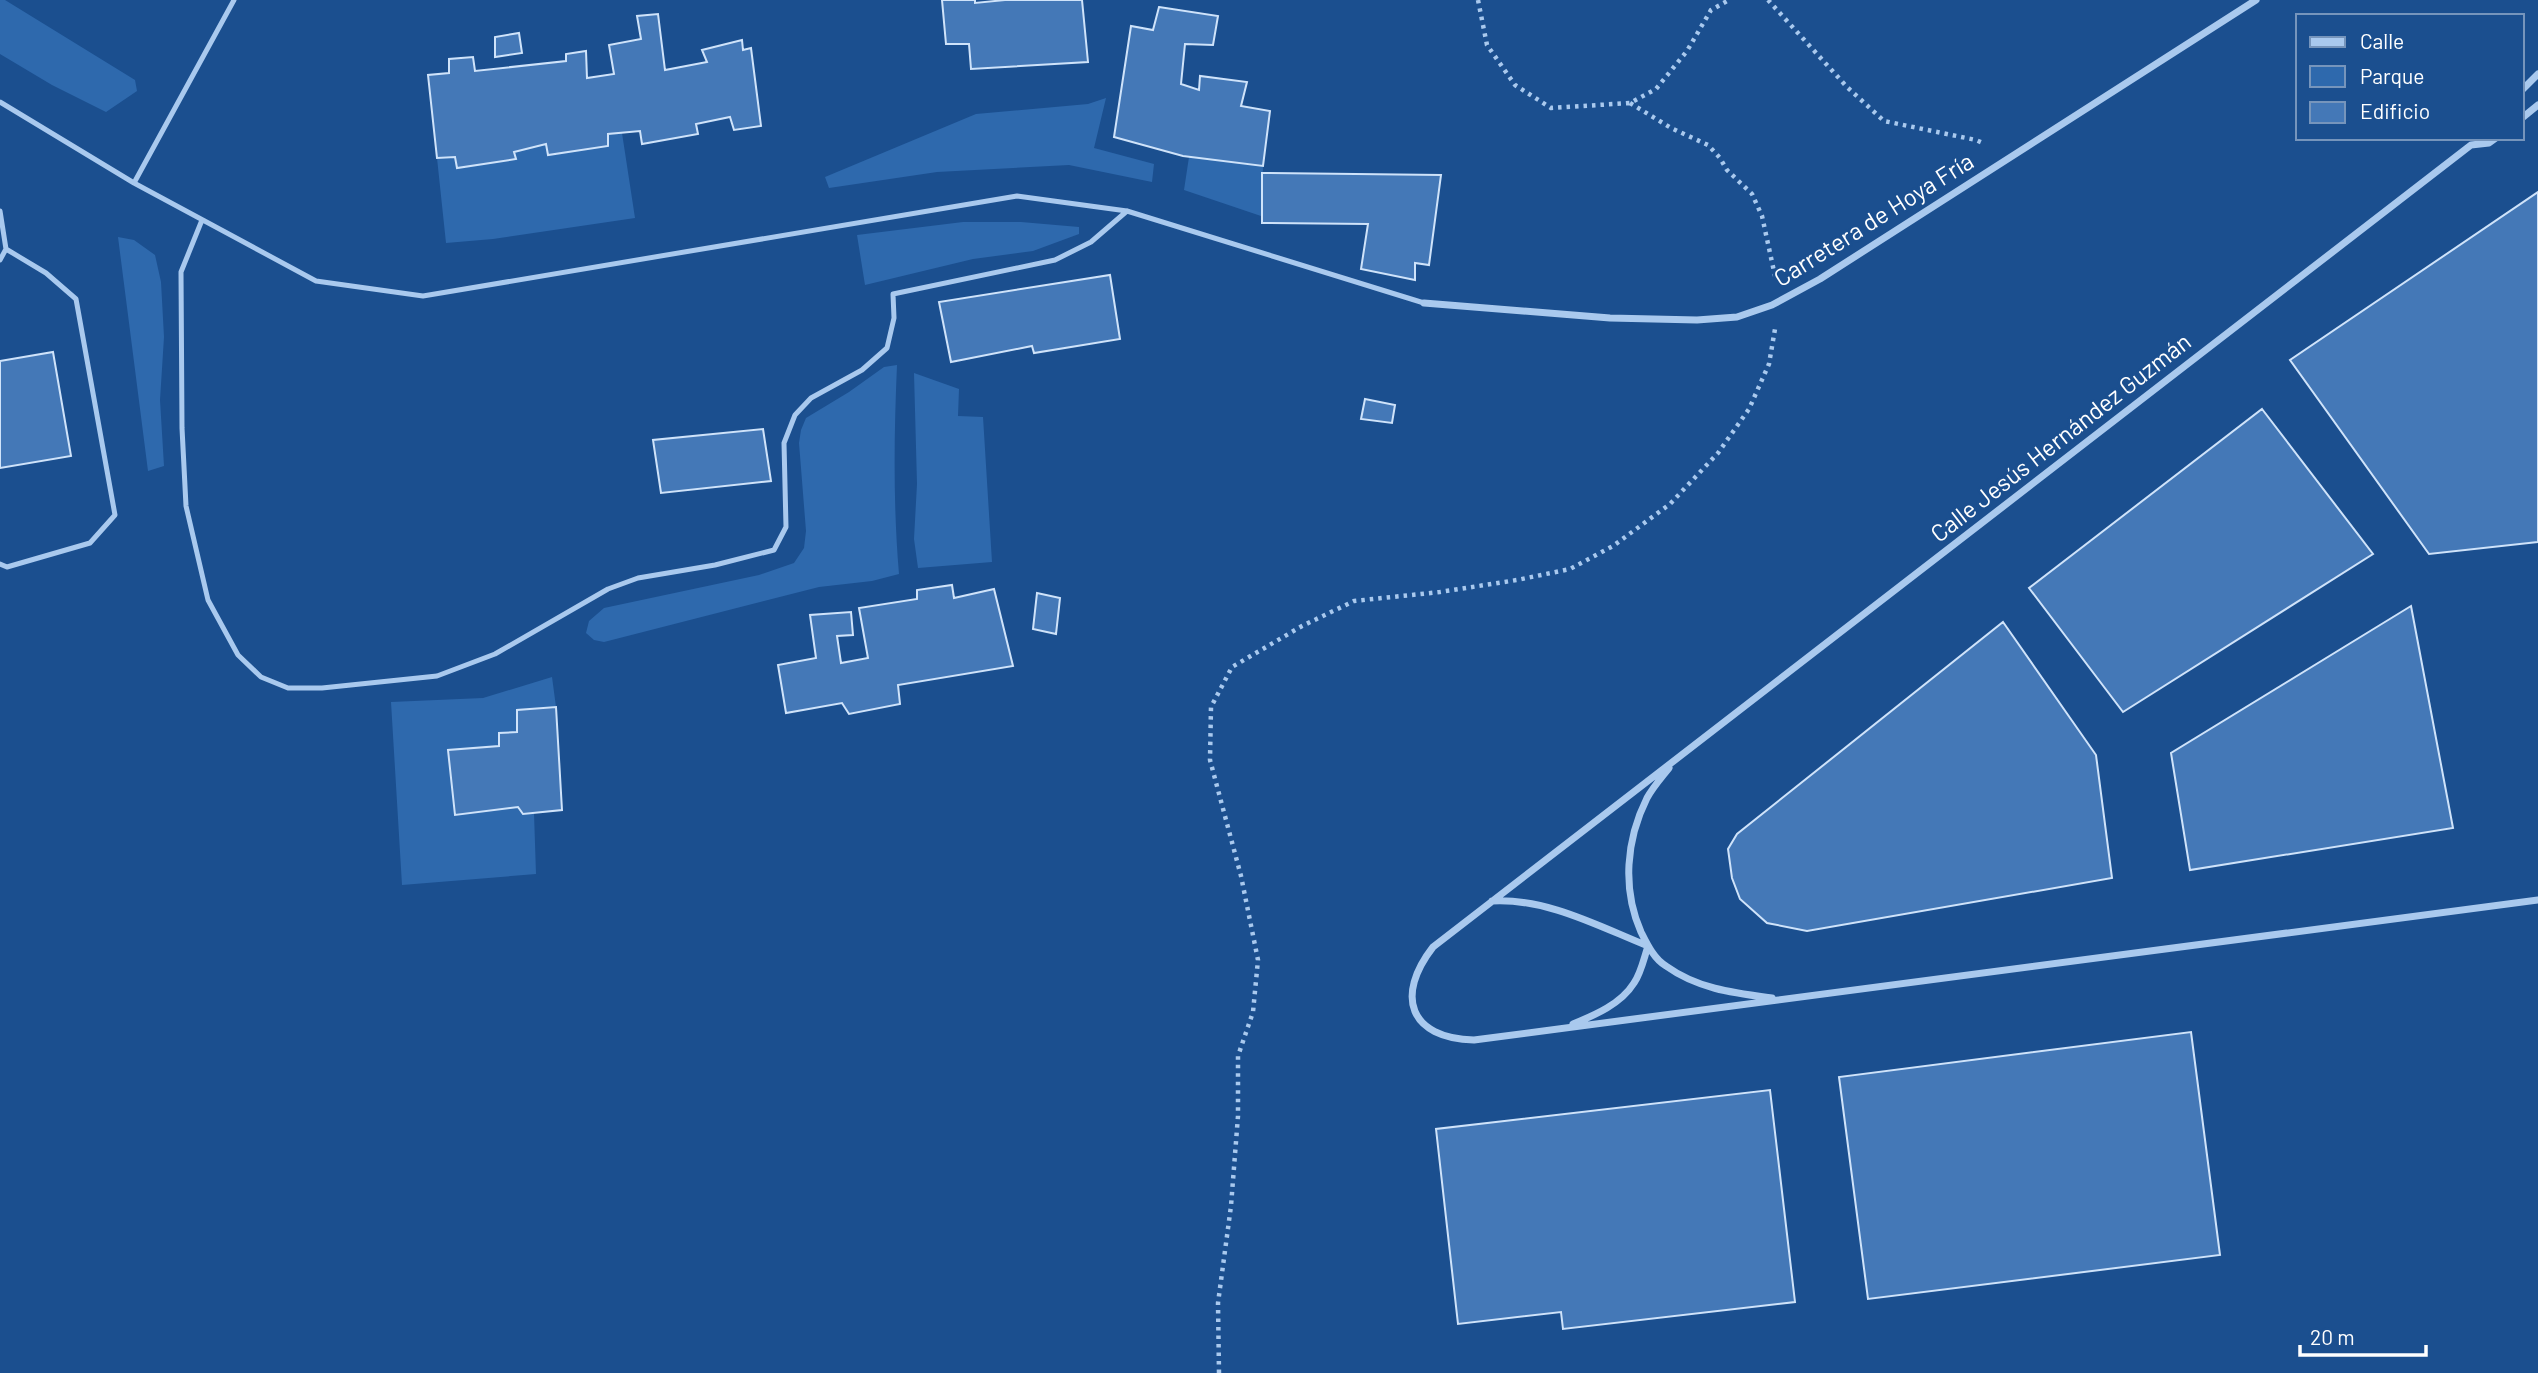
<svg xmlns="http://www.w3.org/2000/svg" width="2538" height="1373" font-family="Barlow,sans-serif">
  <rect width="100%" height="100%" fill="#1b4f8f"/>
  <path fill="#2e69ad" d="M0 0H5L135 80 137 91 106 112 52 85 0 54Z
    M1106 98 1094 148 1154 164 1152 182 1069 165 937 172 829 188 825 177 976 114 1088 104Z
    M622 133 635 218 493 239 446 243 437 158Z
    M1189 157 1263 166 1261 216 1184 190Z
    M963 222H1021L1079 227V234L1033 251 973 259 865 285 857 235Z
    M118 237 134 240 155 255 161 282 164 337 160 400 164 466 148 471Z
    M897 365C894 435 893 504 899 574L872 581 819 587 604 642 594 640 586 633 589 621 604 608 759 575 794 563 804 548 806 531 799 443 801 430 806 418 849 392 884 367Z
    M914 373 959 389 958 416 983 417 992 562 918 568 914 539 917 484Z
    M552 677 556 707 517 710V732L499 733V746L448 751 455 815 518 807 523 814 534 813 536 874 402 885 391 702 483 698Z"/>
  <path fill="#4478b7" stroke="#cfe3fa" stroke-width="2" d="M942 0H975V3L1005 0H1082L1088 62 971 69 969 44H946Z
    M1159 7 1218 16 1213 45 1185 44 1181 84 1199 90 1200 76 1247 82 1241 106 1270 111 1263 166 1183 156 1114 137 1131 26 1153 30Z
    M658 14 665 70 707 62 702 50 742 40 743 50 751 48 761 126 734 130 730 117 696 124 698 134 642 144 640 131 608 134V146L548 155 546 144 514 152 516 159 457 168 455 157 437 158 428 75 449 73V59L473 57 475 71 566 61V54L586 51 587 78 614 74 609 45 641 39 637 16Z
    M519 33 522 53 495 57V37Z
    M1262 173 1441 175 1429 265 1415 263V280L1361 269 1368 224 1262 223Z
    M2538 192V542L2429 554 2290 360Z
    M1110 275 1120 339 1034 353 1032 346 951 362 939 302Z
    M53 352 71 456 0 468V361Z
    M1365 399 1395 405 1392 423 1361 419Z
    M2262 409 2373 554 2123 712 2029 588Z
    M763 429 771 481 661 493 653 440Z
    M952 585 954 598 994 589 1013 666 898 685 900 704 849 714 842 703 786 713 778 665 816 658 810 615 851 612 853 635 837 636 841 663 868 658 859 608 917 599V590Z
    M1037 593 1060 598 1056 634 1033 629Z
    M2411 606 2453 828 2190 870 2171 753Z
    M2003 622 2096 755 2112 878 1807 931 1767 923 1740 899 1732 878 1728 849 1737 834Z
    M556 707 562 810 523 814 518 807 455 815 448 750 499 746V733L517 732V710Z
    M2191 1032 2220 1255 1868 1299 1839 1077Z
    M1770 1090 1795 1302 1563 1329 1561 1312 1458 1324 1436 1129Z"/>
  <g fill="none" stroke-linecap="round" stroke-linejoin="round">
    <path stroke="#a9c9ee" stroke-width="4.5" stroke-dasharray="3.5 5" stroke-linecap="butt" d="M1478 0 1487 45 1515 85 1551 108 1630 103 1656 89 1687 51 1711 10 1729 0
      M1768 0 1847 87 1884 121 1976 140 1985 144
      M1630 103 1671 128 1708 145 1720 158 1727 170 1752 194 1762 216 1775 276
      M1219 1373 1218 1303 1231 1206 1238 1116V1056L1253 1012 1258 960 1241 876 1210 760 1211 707 1232 667 1302 626 1354 601 1440 592 1517 580 1570 569 1613 546 1670 504 1718 453 1749 409 1769 364 1775 329"/>
    <path stroke="#a9c9ee" stroke-width="5" d="M0 102 134 183 316 281 423 296 1017 196 1127 211 1424 303
      M134 183 234 0
      M0 211 6 249 0 260
      M202 220 181 272 182 428 186 506 208 600 238 655 261 677 288 688H322L437 676 495 654 608 589 638 578 715 565 774 550 786 527 784 443 795 415 811 398 862 370 887 348 894 318 893 294 1055 260 1091 242 1127 211
      M0 564 7 567 90 543 115 515 76 299 46 273 6 249"/>
    <path stroke="#a9c9ee" stroke-width="7" d="M2522 90 2538 74
      M2522 118 2538 105
      M2496 138 2489 143 2471 145 1433 947C1395 996 1409 1038 1474 1040L2538 900
      M1424 303 1610 318 1697 320 1737 317 1772 305 1820 279 2256 0
      M1669 768C1662 777 1653 787 1647 798 1626 840 1622 889 1641 932 1647 944 1654 959 1666 966 1698 989 1734 993 1772 998
      M1492 901C1547 898 1598 926 1648 946 1644 958 1641 973 1634 983 1621 1004 1595 1015 1573 1024"/>
  </g>
  <g text-anchor="middle" stroke-width="5" stroke-linejoin="round" paint-order="stroke">
    <g font-size="24" fill="#fff" stroke="#1b4f8f">
      <text transform="translate(1874 220) rotate(-32)" y="8">Carretera de Hoya Fría</text>
      <text transform="translate(2061 438) rotate(-38)" y="8">Calle Jesús Hernández Guzmán</text>
    </g>
  </g>
  <rect x="2296" y="14" width="228" height="126" fill="#1b4f8f" stroke="#7695bc" stroke-width="2"/>
  <rect x="2310" y="37" width="35" height="10" fill="#a9c9ee" stroke="#7695bc" stroke-width="2"/>
  <text x="2360" y="49" font-size="21" fill="#ffffff">Calle</text>
  <rect x="2310" y="66" width="35" height="21" fill="#2e69ad" stroke="#7695bc" stroke-width="2"/>
  <text x="2360" y="84" font-size="21" fill="#ffffff">Parque</text>
  <rect x="2310" y="102" width="35" height="21" fill="#4478b7" stroke="#7695bc" stroke-width="2"/>
  <text x="2360" y="119" font-size="21" fill="#ffffff">Edificio</text>
  <path d="M2300 1345v10h126v-10" fill="none" stroke="#ffffff" stroke-width="3.5"/>
  <text x="2310" y="1345" font-size="21" fill="#ffffff" stroke="#1b4f8f" stroke-width="5" paint-order="stroke">20 m</text>
</svg>
